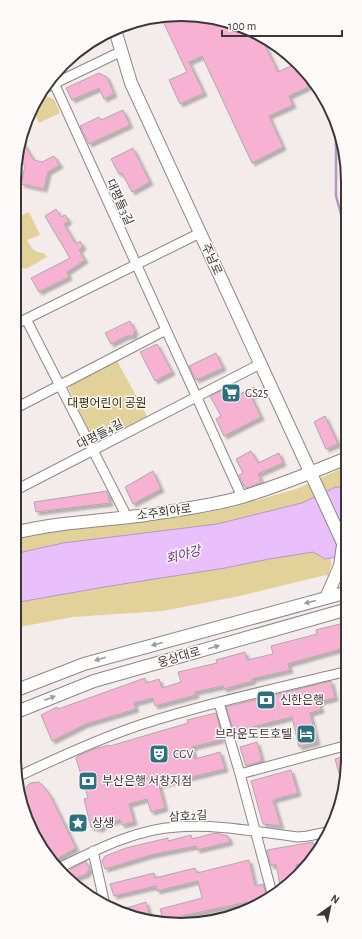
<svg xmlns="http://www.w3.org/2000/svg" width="362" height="939" font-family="'Alegreya Sans','Noto Sans KR',sans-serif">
  <defs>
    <filter id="shadow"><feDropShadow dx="3" dy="3" stdDeviation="1" flood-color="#0004"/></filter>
  </defs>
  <rect width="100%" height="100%" fill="#f4eceb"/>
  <path fill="#e3d19a" d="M45 96 54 99 60 113 39 123 33 111 39 99Z
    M29 212 40 235 27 240C31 248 35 253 44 253L47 257 26 269 18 267 14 259V219Z
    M116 359 147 416 101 439 92 437 69 389 71 383Z
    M347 466V488L336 487 302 503 217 524 63 543 14 554V538L62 529 204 513 233 507 296 489Z
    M313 552 325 559 330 558 332 564 328 576 326 575 240 596 163 611 73 617 14 628V603L104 587 225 568 269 559Z"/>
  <path fill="#e9c0fc" stroke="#b497c1" d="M336 487 347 488 348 555 325 559 313 552 269 559 225 568 104 587 14 603V554L63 543 217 524 302 503Z"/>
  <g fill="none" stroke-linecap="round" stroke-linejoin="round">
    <path stroke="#b497c1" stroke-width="2.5" d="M333 115 336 132V196L347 236"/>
  </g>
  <path fill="#f7b1d2" stroke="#b0a9ac" filter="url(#shadow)" d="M160 15 224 20 261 37 278 72 297 63 308 87 289 96 293 105 269 116 283 147 252 163 202 56 189 62 204 93 180 104 169 80 187 72Z
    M99 73 107 77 114 94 104 99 99 88 72 100 66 88Z
    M123 110 130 125 89 144 80 126 99 117 101 120Z
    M20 138 34 160 42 162 54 156 60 165 48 172 44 189 21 184 25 166 17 156Z
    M133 148 150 182 132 192 122 173 119 174 111 159Z
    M56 209 61 217 65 215 69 221 64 224 76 244 80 241 83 247 79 250 85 260 67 272 69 277 39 292 31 278 70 258 45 216Z
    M130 321 135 331 133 336H127L111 344 105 333Z
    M157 344 172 372 155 381 140 352Z
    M216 353 223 368 196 380 189 366Z
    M233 385 238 395 254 387 257 393 251 396 261 417 224 436 216 419 221 416 210 396Z
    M325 416 338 444 326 449 314 422Z
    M251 451 258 463 279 453 283 463 258 474 262 482 247 488 244 486 239 475 243 473 236 459Z
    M153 471 161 489 133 504 125 487Z
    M107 491 110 503 36 512 34 502Z
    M348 622V647L288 664 290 670 252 679 253 681 224 689 223 686 195 692 196 695 155 706 153 698 134 703 136 709 86 724 52 741 41 715 57 707 58 709 145 678 146 683 159 679 162 688 181 682 178 672 217 663 216 660 245 652 247 660 273 654 271 646 317 634 316 630Z
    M331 681 335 698 319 702 321 710 310 713 317 742 299 747 292 717 253 727 254 732 237 736 236 732H234L226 707Z
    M216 713 222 735 220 736 221 740 192 747 195 759 220 752 225 769 159 785 165 808 151 812 147 799 129 804 134 822 122 825 120 820 104 824 103 827 100 829 91 827 84 799 88 798 76 758 78 756 94 749 109 745 110 746 188 723 187 720Z
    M257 742 262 761 246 766 240 747Z
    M348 755V758L344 791 335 759Z
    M291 770 298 793 273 800 281 826 263 824 251 781Z
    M39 782 43 786 50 795 76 848 52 862 23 812 20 794 30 783Z
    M215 833 228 836 230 842 197 850 196 846 151 855 105 869 102 861 105 856 126 848 151 842 168 838V841L191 835 192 839Z
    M313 842 315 856 314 859 296 865 298 874 281 890 276 864 271 866 267 850Z
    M249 860 255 886 263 884 267 898 163 920 160 909 202 898 198 881 157 891 156 886 114 896 110 884 154 873 155 878 195 868 197 873Z
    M86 861 90 871 87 872V874L70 880 62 874Z
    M146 902 150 916 144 918 120 910Z"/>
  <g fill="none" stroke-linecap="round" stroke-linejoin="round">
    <g stroke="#8d8685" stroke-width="11">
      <path id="street" d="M54 83 242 497
        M45 88 120 52
        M26 319 127 517
        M14 325 200 233
        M14 409 166 330
        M14 491 260 364
        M219 703 240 774 273 897
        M240 774 348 745
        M17 777C57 758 98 739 140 725 208 703 278 688 348 671
        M93 851 105 905
        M57 869C94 851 135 829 177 827 217 824 258 832 298 837L308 836 327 832"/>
    </g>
    <g stroke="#8d8685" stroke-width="14">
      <path id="secondary" d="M115 30 131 83 348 554
        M14 533C58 522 102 521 146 515 178 510 211 506 242 497 278 486 313 472 347 458
        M326 598 340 566 343 545
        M14 691 84 664 348 592
        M14 713 94 681 348 609
        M207 922 221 919"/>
    </g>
    <use href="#street" stroke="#fff" stroke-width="9"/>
    <use href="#secondary" stroke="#fff" stroke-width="12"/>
  </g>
  <defs><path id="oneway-solid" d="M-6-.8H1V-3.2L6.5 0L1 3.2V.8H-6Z"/></defs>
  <g fill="#9c9b9b">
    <use href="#oneway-solid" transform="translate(310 602) rotate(165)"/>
    <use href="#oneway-solid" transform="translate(157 644) rotate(165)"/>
    <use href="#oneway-solid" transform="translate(214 647) rotate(-16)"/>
    <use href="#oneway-solid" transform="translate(100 659) rotate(164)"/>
    <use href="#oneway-solid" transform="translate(50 698) rotate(-21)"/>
  </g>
  <defs>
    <g id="supermarket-square" transform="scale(1)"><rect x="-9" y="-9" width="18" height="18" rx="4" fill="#2b717f" stroke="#fefafa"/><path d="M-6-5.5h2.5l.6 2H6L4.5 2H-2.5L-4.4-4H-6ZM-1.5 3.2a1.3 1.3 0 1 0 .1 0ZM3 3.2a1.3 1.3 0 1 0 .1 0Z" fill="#fff"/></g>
    <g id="bank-square" transform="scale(1)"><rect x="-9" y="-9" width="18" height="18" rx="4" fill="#2b717f" stroke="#fefafa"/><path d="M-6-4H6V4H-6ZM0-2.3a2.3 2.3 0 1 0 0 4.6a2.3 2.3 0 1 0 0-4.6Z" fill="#fff"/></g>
    <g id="hotel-square" transform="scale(1)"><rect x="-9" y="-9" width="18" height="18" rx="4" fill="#2b717f" stroke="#fefafa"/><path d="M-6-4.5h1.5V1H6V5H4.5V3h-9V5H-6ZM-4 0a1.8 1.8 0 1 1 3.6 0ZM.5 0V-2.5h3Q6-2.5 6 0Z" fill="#fff"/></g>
    <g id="theatre-square" transform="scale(1)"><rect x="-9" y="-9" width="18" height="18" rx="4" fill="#2b717f" stroke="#fefafa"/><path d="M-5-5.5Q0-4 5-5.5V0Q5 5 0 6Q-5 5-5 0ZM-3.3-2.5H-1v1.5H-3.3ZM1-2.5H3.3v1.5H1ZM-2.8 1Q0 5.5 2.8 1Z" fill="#fff"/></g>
    <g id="sight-square" transform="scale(1)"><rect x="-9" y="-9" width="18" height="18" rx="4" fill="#2b717f" stroke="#fefafa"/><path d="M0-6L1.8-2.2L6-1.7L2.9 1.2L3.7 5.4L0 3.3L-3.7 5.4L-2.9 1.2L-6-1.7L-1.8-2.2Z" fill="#fff"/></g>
  </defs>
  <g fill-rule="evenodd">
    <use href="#supermarket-square" x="231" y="393"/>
    <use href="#bank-square" x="266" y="700"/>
    <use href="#hotel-square" x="306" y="734"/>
    <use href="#theatre-square" x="159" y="754"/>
    <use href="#bank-square" x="88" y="781"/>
    <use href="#sight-square" x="78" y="823"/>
  </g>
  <g text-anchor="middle" stroke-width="3" stroke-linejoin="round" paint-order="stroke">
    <g font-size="12" fill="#3a3737" stroke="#fefafa">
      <text transform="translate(120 202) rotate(66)" y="4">대평들3길</text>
      <text transform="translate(212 259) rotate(66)" y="4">주남로</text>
      <text transform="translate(100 434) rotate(-27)" y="4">대평들4길</text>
      <text transform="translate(164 512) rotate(-8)" y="4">소주회야로</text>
      <text transform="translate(179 657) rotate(-16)" y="4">웅상대로</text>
      <text transform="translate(188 816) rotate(-3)" y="4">삼호2길</text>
    </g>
    <g font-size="12" fill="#3a3737" stroke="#fefafa" text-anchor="start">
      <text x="245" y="397">GS25</text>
      <text x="280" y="704">신한은행</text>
      <text x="292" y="738" text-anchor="end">브라운도트호텔</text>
      <text x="173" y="758">CGV</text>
      <text x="102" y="785">부산은행 서창지점</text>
      <text x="92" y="827">상생</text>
    </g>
    <g font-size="12" fill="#352a01" stroke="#fefafa">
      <text x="107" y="407">대평어린이 공원</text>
    </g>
    <g font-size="13" font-style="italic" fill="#6d3185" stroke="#fefafa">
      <text transform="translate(183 554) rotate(-15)" y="5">회야강</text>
    </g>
  </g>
  <path d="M0 0H362V939H0ZM181 21H181A160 160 0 0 1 341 181V758A160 160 0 0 1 181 918H181A160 160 0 0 1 21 758V181A160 160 0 0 1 181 21Z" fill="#fefafa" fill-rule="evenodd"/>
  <path fill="none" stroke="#3a3737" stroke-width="2" d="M181 21H181A160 160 0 0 1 341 181V758A160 160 0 0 1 181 918H181A160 160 0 0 1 21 758V181A160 160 0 0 1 181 21Z"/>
  <g transform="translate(330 907) rotate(33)" stroke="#fefafa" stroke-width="3" paint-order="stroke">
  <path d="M0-3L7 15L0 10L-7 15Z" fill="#3a3737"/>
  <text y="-6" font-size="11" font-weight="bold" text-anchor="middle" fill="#3a3737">N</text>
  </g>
  <path d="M222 30v6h120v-6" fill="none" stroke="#3a3737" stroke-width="2"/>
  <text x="228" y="30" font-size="12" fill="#3a3737" stroke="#fefafa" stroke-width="3" paint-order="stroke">100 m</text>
</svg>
